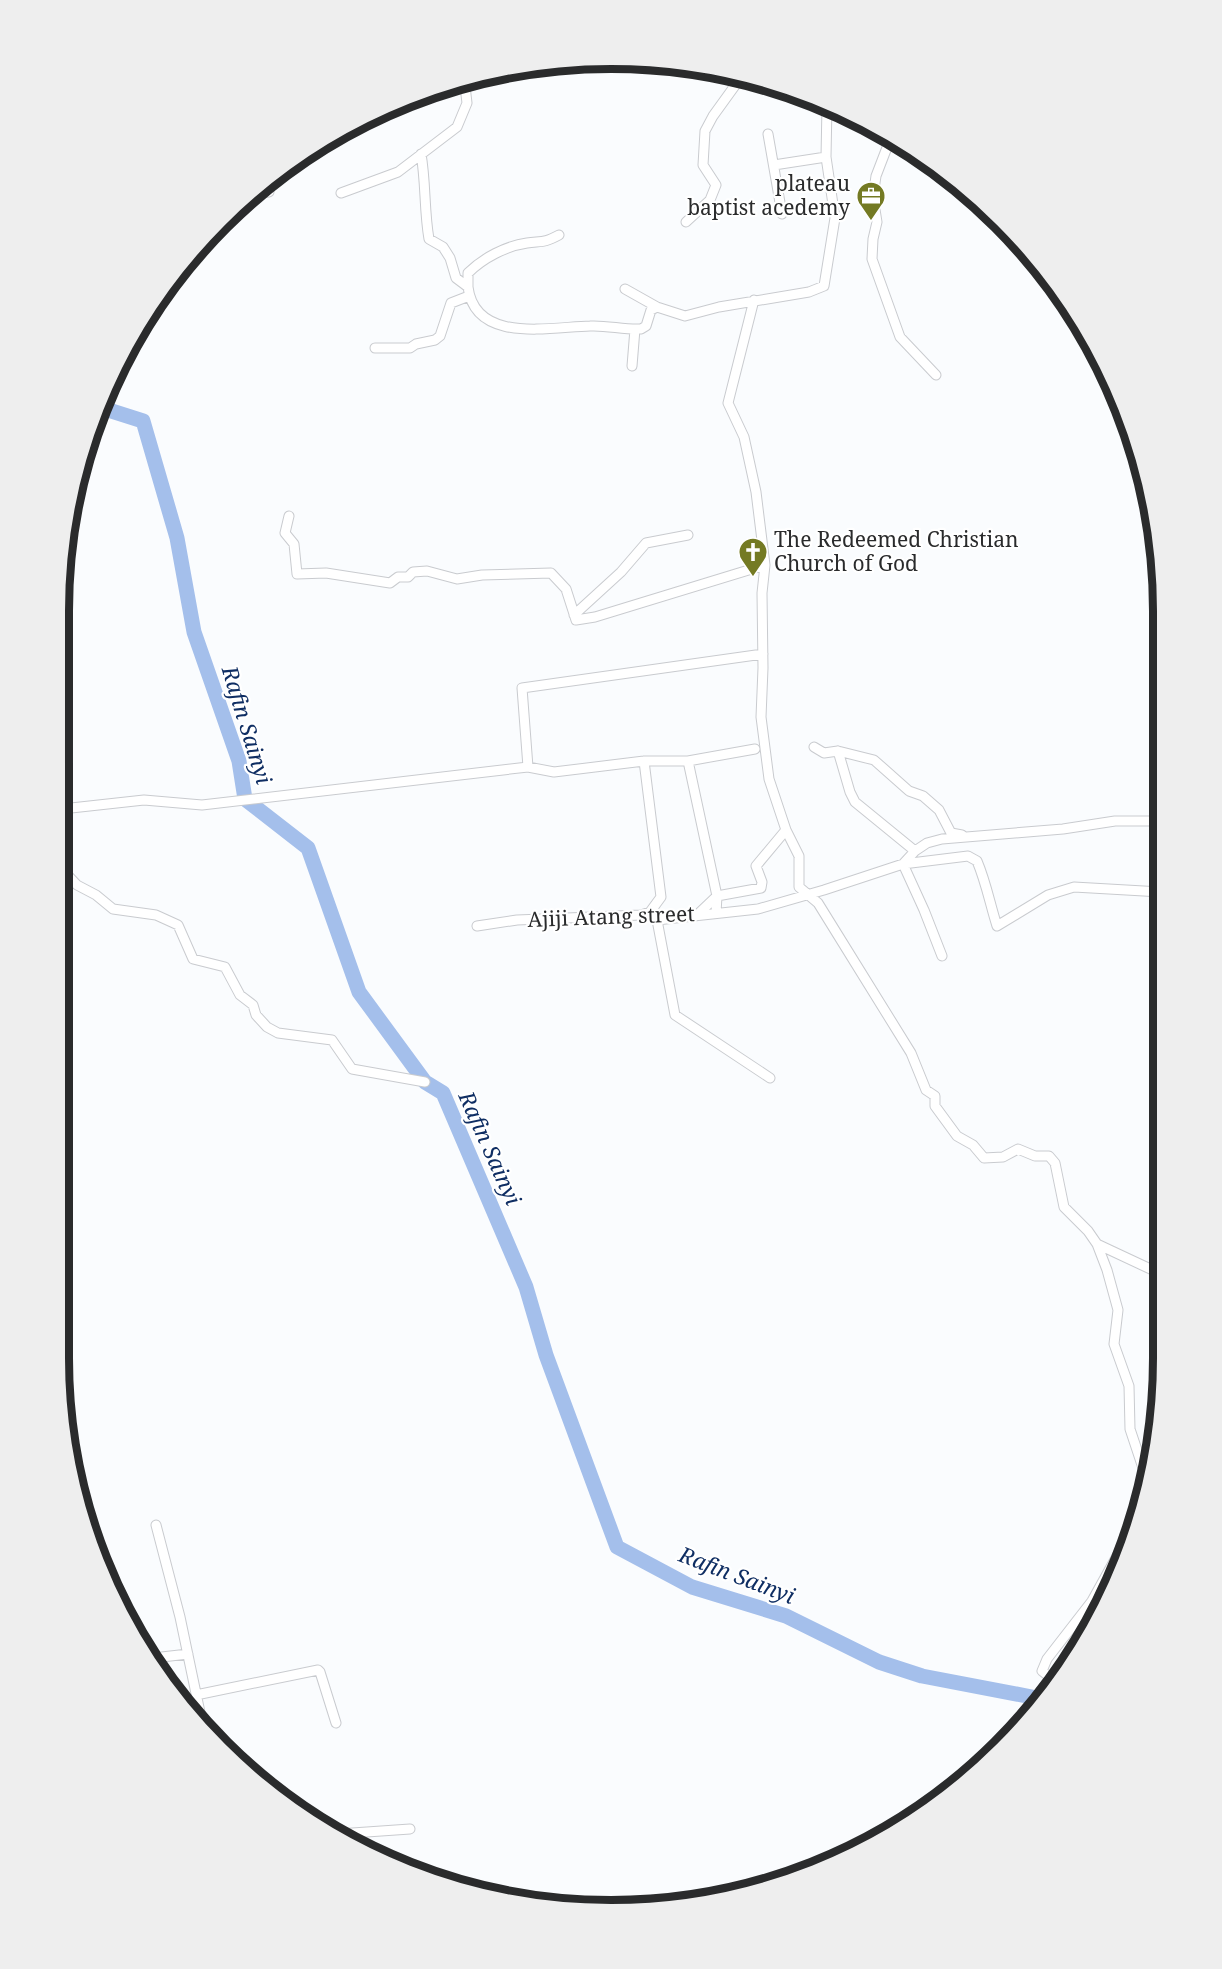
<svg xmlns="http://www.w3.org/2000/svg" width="1222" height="1969" font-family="'Noto Serif',serif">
  <rect width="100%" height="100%" fill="#fafcfe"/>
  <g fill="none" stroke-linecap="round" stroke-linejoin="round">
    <path stroke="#a4bfeb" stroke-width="15" d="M99 407 143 421 177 538 194 632 239 761 245 799 308 848 359 992 425 1082 443 1093 526 1287 546 1355 617 1547 692 1587 786 1616 879 1662 922 1676 1037 1698 1042 1701"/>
    <g stroke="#c9cbcf" stroke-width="11">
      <path id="street" d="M768 134 782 214
        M891 137 876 176 873 197 877 222 873 239 872 259 900 337 936 375
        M421 154C426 182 424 211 429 239L443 247 450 258 456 278 468 287C475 344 550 327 590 326 607 325 624 330 641 329L646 326 651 310 657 307 685 316 719 307 809 292 824 286 835 218 826 157 827 105
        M774 165 826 157
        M341 193 398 172 457 127 467 103 465 86 463 81
        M249 194 269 192 268 181
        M686 222 710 200 716 185 703 165 705 131 713 116 739 80V75
        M468 287V273C483 258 506 246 527 243 543 241 544 243 559 235
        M625 289 657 307
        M754 300 728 403 744 437 756 492 765 565 762 593 763 668 761 717 769 779 786 830 799 856V887L818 903 911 1053 926 1090 935 1096V1106L957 1136 973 1145 984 1158 1003 1157 1018 1149 1035 1156H1049L1055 1163 1064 1207 1088 1231 1097 1244 1107 1270 1118 1310 1114 1344 1129 1386 1130 1429 1144 1471 1135 1505V1517
        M375 348H410L416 344 435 340 440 336 451 303 469 296
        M632 366 635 329
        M289 516 285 533 294 544 297 574 326 573 390 583 398 577H408L413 572 427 571 457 579 482 575 551 573 566 589 576 620 595 617 765 565
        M1156 550H1158
        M574 615 621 572 646 543 688 535
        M814 747 824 753 838 751 874 760 909 791 923 796 939 810 951 833 962 835
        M838 751 850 792 855 802 915 851
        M644 761 661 897 650 912
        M688 761 717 896 716 913
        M528 767 522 688 763 654
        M62 809 144 800 202 805 528 767 554 772 644 761H688L755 749
        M61 868 77 885 96 895 113 909 156 915 178 925 193 959 225 967 240 995 253 1005 256 1015 267 1027 278 1033 332 1040 352 1069 425 1082
        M697 915 717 896 761 888 762 882 756 866 786 830
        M657 920 675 1015 770 1078
        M477 926 517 920 641 915 650 912 657 920 758 909 824 890 903 864 915 851 927 843 942 839 1063 829 1115 821H1161
        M942 956 924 910 903 864 968 856 977 861C986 882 990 904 997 926L1048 895 1074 887 1161 892
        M1097 1244 1159 1273
        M156 1525 180 1617 202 1722
        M153 1658 188 1654
        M1056 1682 1042 1671 1047 1659 1092 1601 1132 1529
        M196 1695 318 1670 320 1672 336 1723
        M338 1834 410 1829"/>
    </g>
    <use href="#street" stroke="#fff" stroke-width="9"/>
  </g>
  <defs>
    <g id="office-pin" transform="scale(1.5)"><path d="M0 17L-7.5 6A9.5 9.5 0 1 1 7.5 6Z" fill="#747a23" stroke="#fff"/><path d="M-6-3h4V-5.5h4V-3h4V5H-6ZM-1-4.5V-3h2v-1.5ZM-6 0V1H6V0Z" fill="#fff"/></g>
    <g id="church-pin" transform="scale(1.5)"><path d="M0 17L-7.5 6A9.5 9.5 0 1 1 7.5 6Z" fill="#747a23" stroke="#fff"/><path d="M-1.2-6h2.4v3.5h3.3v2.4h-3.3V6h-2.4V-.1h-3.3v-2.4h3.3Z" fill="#fff"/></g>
  </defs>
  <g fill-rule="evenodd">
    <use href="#office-pin" x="871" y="196"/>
    <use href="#church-pin" x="753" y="552"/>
  </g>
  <g text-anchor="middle" stroke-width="4.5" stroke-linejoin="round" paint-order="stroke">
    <g font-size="21" fill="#2a2b2c" stroke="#fff" text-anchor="end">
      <text x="850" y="191">plateau<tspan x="850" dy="24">baptist acedemy</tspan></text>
      <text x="774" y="547" text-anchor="start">The Redeemed Christian<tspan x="774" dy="24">Church of God</tspan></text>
    </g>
    <g font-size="21" fill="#2a2b2c" stroke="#fff">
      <text transform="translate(611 917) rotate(-2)" y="7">Ajiji Atang street</text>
    </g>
    <g font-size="22" font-style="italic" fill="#0f2e63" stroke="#fff">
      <text transform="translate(247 725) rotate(73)" y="8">Rafin Sainyi</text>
      <text transform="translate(490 1148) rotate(66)" y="8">Rafin Sainyi</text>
      <text transform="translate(737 1575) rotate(21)" y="8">Rafin Sainyi</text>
    </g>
  </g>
  <path d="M0 0H1222V1969H0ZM611 69H611A542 542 0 0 1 1153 611V1358A542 542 0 0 1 611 1900H611A542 542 0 0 1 69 1358V611A542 542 0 0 1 611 69Z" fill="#eee" fill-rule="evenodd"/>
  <path fill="none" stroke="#2a2b2c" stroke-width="8" d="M611 69H611A542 542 0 0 1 1153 611V1358A542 542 0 0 1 611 1900H611A542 542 0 0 1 69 1358V611A542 542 0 0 1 611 69Z"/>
</svg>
